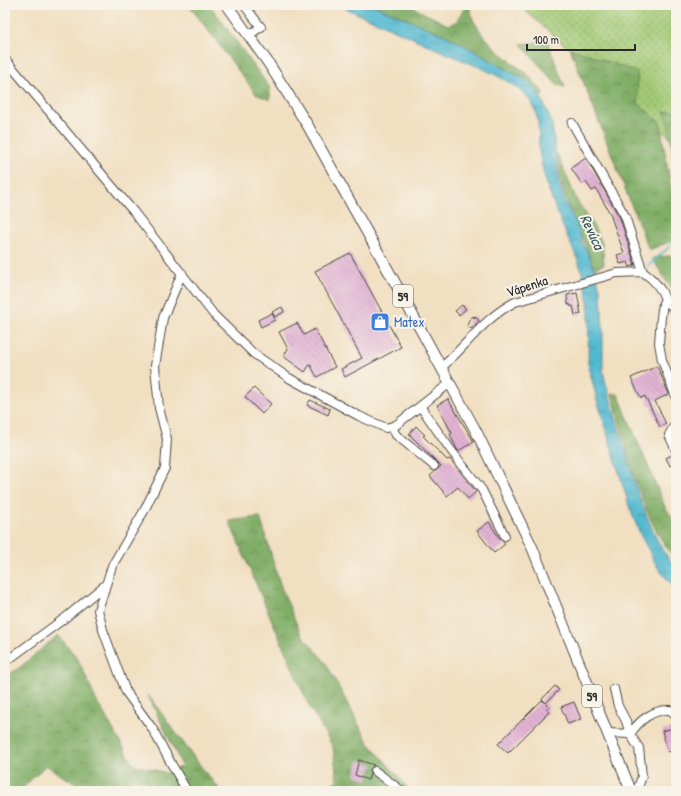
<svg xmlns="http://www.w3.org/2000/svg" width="681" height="796" font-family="'Patrick Hand',sans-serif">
  <defs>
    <pattern id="grass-dots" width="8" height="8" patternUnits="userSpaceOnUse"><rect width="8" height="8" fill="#a1c974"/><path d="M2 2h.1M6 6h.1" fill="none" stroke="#83a35f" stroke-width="1.8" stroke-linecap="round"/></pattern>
    <pattern id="forest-crowns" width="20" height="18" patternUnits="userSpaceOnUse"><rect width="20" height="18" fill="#80ad66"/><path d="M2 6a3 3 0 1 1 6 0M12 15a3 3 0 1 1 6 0" fill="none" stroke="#698d54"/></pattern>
    <pattern id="water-ripples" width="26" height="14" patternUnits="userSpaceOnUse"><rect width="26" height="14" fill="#52b9d0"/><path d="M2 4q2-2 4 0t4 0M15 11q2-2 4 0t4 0" fill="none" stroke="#4497a9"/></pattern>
    <pattern id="building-back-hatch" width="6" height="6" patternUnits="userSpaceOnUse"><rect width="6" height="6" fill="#e1b2d4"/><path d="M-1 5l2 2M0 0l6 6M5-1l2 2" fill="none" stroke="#c199b6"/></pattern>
  </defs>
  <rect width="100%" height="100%" fill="#f7f3e8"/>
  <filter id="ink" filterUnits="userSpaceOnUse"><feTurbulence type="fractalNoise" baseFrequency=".025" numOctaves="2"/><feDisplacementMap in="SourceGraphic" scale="8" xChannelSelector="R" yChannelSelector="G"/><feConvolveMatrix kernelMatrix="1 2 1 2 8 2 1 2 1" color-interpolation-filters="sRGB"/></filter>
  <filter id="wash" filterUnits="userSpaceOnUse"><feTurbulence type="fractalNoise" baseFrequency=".012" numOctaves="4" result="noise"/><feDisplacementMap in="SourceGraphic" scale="16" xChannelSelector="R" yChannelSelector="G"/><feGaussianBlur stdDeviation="0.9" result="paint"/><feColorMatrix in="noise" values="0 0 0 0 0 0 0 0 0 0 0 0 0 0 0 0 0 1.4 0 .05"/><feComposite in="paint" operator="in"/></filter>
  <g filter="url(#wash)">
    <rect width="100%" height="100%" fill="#f1dfc1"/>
    <path fill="url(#grass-dots)" stroke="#667a50" d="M519 5H676V143Z"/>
    <path fill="url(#forest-crowns)" stroke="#566c48" d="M189 5H210L270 88V100L256 94Z
      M373 5H408L448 25 456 22 466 5H469L473 20 483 35 498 51 528 75 544 93 542 96 522 78 449 37Z
      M547 41 565 87 557 85 521 44Z
      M570 48 637 72 638 103 660 122 676 219V239L649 250Z
      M676 111V176L668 120 664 112Z
      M557 153 577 201 591 221 602 243 604 264 594 269 584 241 574 223 562 187Z
      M676 255V296L652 258Z
      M612 394H618L665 507 676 523V560C638 514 628 450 612 394Z
      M260 517 281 587 300 632 326 663 368 742 411 791H322L337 780 333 747 308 704 229 521Z
      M58 635 78 659 97 702 134 765 167 773 182 766 148 695 202 768 221 791H103L79 785 64 777 46 765 20 791H5V677L19 668Z"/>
    <path fill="url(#water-ripples)" stroke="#3e727e" d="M337 5H373L449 37 522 78 530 83 541 97 552 123 559 182 565 202 576 223 583 244 592 262 601 292 603 331V369L605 380 638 494 653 531 663 551 676 567V590L658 568 641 536 630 509 597 400 588 364 589 312 587 294 582 272 577 258C563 227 548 195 541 162 536 144 542 122 533 105 520 81 469 63 445 53 409 36 373 20 337 5Z"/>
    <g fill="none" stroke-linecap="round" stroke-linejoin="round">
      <path stroke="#52b9d0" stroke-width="2" d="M648 266 668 248 676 238"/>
    </g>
    <g id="blocks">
      <path fill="url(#building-back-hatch)" d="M586 158 620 218 635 265 630 267 628 262 620 264 617 255 624 253 611 217H612L596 189 592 191 586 182 582 184 571 168Z
        M350 253 401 347 345 377 341 369 362 358 315 271Z
        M577 293 581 314 575 315 573 306H570V304L568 305 567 295Z
        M462 305 466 309 459 315 455 311Z
        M282 307 284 312 275 317 272 312Z
        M272 313 275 320 261 327 258 320Z
        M473 316 474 318 475 316 479 321 471 329 467 325 469 322 468 321Z
        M297 323 304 335 315 329 335 367 317 377 310 364 305 372 283 356 288 349 279 332Z
        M657 366 669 394 655 401 666 424 660 427 645 396 641 398 631 378Z
        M254 388 271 404 262 414 245 397Z
        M448 399 474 442 458 451 450 435 452 433 437 405Z
        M310 400 330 409 328 415 307 405Z
        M416 426 425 435 423 436 447 460 450 459 476 492 468 499 458 487 447 496 430 476 441 466 409 434Z
        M672 455 675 463 670 466 666 458Z
        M489 522 500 539 505 544 494 553 477 531Z
        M555 686 559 690 546 703 542 699Z
        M542 700 549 707 546 709 549 712 508 753 498 744Z
        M574 702 581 719 568 724 561 707Z
        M673 728 676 739V750L668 752 662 731Z
        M359 760 374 765 370 770V774L368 780 355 775Z"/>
    </g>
  </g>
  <g filter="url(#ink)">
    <use href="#blocks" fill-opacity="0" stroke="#494642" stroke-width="1"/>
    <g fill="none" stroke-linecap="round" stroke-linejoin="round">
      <g stroke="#494642" stroke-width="10">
        <path id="minor" d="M244 5 261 27 249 35
          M5 59 133 211 214 315 254 354 289 378 359 416 386 428 396 425 450 383
          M572 123 625 216 643 272
          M182 273 163 318 155 366 159 408 167 439 165 468 144 511 112 566 98 610 103 630 126 692 152 728 172 765 187 791
          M665 299 676 311
          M442 367C467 345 484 318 515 302L617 273 643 272C653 279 661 287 665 299L663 303 661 317 659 343 662 360 676 397
          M420 406 450 449 482 490 505 536
          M676 422 669 435 676 450
          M392 427 396 435 434 466
          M5 662 65 618 106 584
          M614 689 618 706 626 721 630 734 639 748 642 776 637 791
          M607 733 630 734
          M630 734C639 721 653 709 670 710L674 713 676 717
          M375 771 402 791"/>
      </g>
      <g stroke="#494642" stroke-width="12">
        <path id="major" d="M227 5 269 64 308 126 393 279 477 433 532 547 631 791"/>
      </g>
      <use href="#minor" stroke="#fff" stroke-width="8"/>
      <use href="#major" stroke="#fff" stroke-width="10"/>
    </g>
  </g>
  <defs>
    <g id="shop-square" transform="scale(1)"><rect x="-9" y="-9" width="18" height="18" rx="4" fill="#3f7fe0" stroke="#f7f3e8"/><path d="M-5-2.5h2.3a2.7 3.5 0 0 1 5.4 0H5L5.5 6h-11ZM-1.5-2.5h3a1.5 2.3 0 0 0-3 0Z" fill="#fff"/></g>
  </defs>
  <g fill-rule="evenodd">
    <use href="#shop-square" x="380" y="322"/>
  </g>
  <g text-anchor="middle" stroke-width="4" stroke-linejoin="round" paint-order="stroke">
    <g fill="#f7f3e8" stroke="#686764" stroke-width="1">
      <rect x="393" y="285" width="20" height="22" rx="3"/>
      <rect x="582" y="685" width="20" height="22" rx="3"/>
    </g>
    <g font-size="13" font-weight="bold" fill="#2b2b2b">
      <text x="403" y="301">59</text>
      <text x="592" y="701">59</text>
    </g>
    <g font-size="14" fill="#2b2b2b" stroke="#f7f3e8">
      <text transform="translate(527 286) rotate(-18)" y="5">Vápenka</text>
    </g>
    <g font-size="14" fill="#366cbe" stroke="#f7f3e8" text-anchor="start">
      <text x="394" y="327">Matex</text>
    </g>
    <g font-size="15" font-style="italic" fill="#37565d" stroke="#f7f3e8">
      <text transform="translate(592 232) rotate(65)" y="5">Revúca</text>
    </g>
  </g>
  <rect width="681" height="796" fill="none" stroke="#f7f3e8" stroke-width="20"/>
  <path d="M527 44v6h108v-6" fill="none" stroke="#2b2b2b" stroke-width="2"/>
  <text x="533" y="44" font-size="12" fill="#2b2b2b" stroke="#f7f3e8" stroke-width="3" paint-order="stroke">100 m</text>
</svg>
